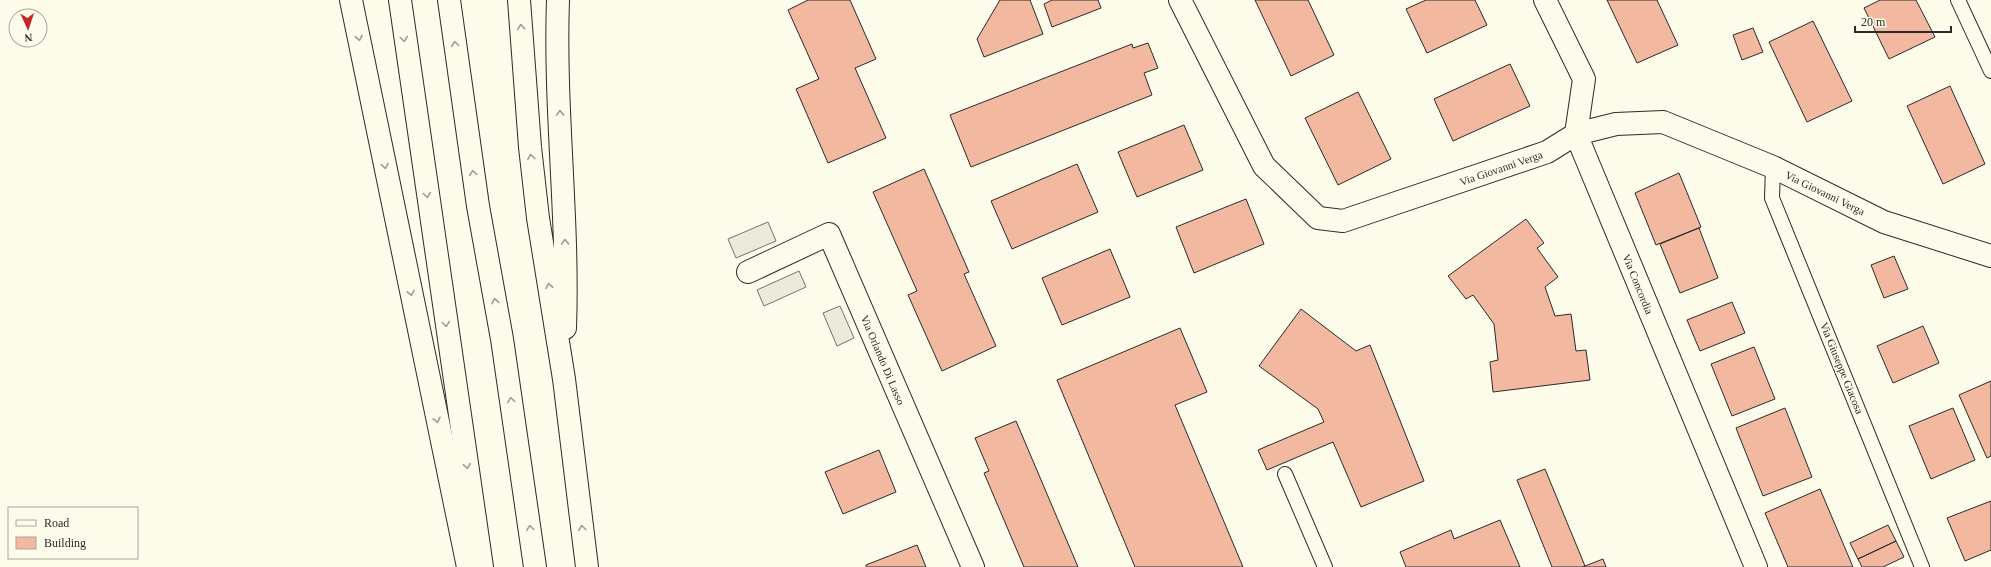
<svg xmlns="http://www.w3.org/2000/svg" width="1991" height="567" font-family="'Times New Roman',serif">
  <rect width="100%" height="100%" fill="#fdfbea"/>
  <path fill="#eceadb" stroke="#74746e" d="M768 222 776 241 736 258 728 239Z
    M799 271 806 287 764 306 757 290Z
    M840 306 854 338 837 346 823 313Z"/>
  <path fill="#f2b8a0" stroke="#2b2b2b" d="M850 0 876 59 855 68 886 138 828 163 796 89 819 79 788 10 808 0Z
    M1000 0H1030L1043 34 984 57 977 39Z
    M1052 0H1098L1101 8 1052 27 1044 4Z
    M1255 0H1308L1334 55 1291 76Z
    M1426 0H1475L1487 25 1427 53 1406 9Z
    M1607 0H1657L1678 45 1637 63Z
    M1880 0H1916L1935 37 1889 59 1864 8Z
    M1813 21 1852 101 1807 122 1769 42Z
    M1753 28 1763 52 1742 60 1733 35Z
    M1148 43 1158 68 1144 73 1152 95 971 167 950 115 1132 44 1133 48Z
    M1510 64 1530 106 1453 141 1434 99Z
    M1950 86 1985 164 1943 184 1907 106Z
    M1358 92 1391 159 1338 185 1305 118Z
    M1184 125 1203 170 1137 197 1118 152Z
    M1077 164 1098 212 1012 249 991 201Z
    M924 169 969 272 964 274 996 346 942 371 908 295 917 291 873 192Z
    M1679 173 1701 227 1656 245 1635 193Z
    M1246 199 1264 244 1194 273 1176 227Z
    M1526 219 1544 243 1537 248 1558 277 1545 287 1555 316 1571 314 1576 351 1586 350 1590 380 1493 392 1490 362 1498 360 1494 324 1473 295 1466 299 1448 276Z
    M1699 228 1718 278 1680 293 1660 244Z
    M1110 249 1130 297 1062 325 1042 278Z
    M1894 256 1908 289 1884 298 1871 265Z
    M1732 302 1745 333 1700 351 1687 320Z
    M1301 309 1356 351 1370 345 1424 481 1361 507 1333 442 1267 470 1258 450 1324 422 1318 409 1259 366Z
    M1923 326 1939 363 1893 383 1877 346Z
    M1180 328 1207 392 1175 405 1243 567H1135L1057 380Z
    M1754 347 1775 399 1732 416 1711 364Z
    M1991 381V456L1987 458 1959 395Z
    M1785 408 1812 477 1763 496 1736 428Z
    M1953 408 1975 460 1931 479 1909 426Z
    M1016 421 1078 567H1024L984 473 989 471 975 438Z
    M879 450 896 492 843 514 825 472Z
    M1545 469 1585 566 1583 567H1552L1517 480Z
    M1820 489 1853 567H1788L1765 513Z
    M1991 501V550L1965 561 1947 518Z
    M1500 520 1520 567H1406L1400 552 1451 530 1454 539Z
    M1888 525 1896 541 1858 559 1850 543Z
    M1896 541 1904 557 1883 567H1862L1858 559Z
    M917 545 926 567H866V565Z
    M1603 559 1606 567H1583L1585 566Z"/>
  <g fill="none" stroke-linecap="round" stroke-linejoin="round">
    <g stroke="#2b2b2b" stroke-width="16">
      <path id="service" d="M1958 0 1991 71
        M1773 167 1772 198 1922 567
        M1285 474 1325 567"/>
    </g>
    <g stroke="#2b2b2b" stroke-width="24">
      <path id="minor" d="M1180 0 1264 166 1318 218 1343 221 1547 152 1576 134 1616 124 1663 122 1773 167 1884 222 1991 256
        M1545 0 1584 79 1576 134 1756 567
        M748 272 829 234 973 567"/>
    </g>
    <g stroke="#2b2b2b" stroke-width="24">
      <path id="trunk" d="M400 0 482 567
        M449 0 478 206 502 339 535 567"/>
    </g>
    <g stroke="#2b2b2b" stroke-width="24">
      <path id="motorway" d="M351 0 468 567
        M519 0 530 147 538 218 564 379 587 567
        M558 0C554 109 569 219 565 328"/>
    </g>
    <use href="#service" stroke="#fdfbea" stroke-width="14"/>
    <use href="#minor" stroke="#fdfbea" stroke-width="22"/>
    <use href="#trunk" stroke="#fdfbea" stroke-width="22"/>
    <use href="#motorway" stroke="#fdfbea" stroke-width="22"/>
  </g>
  <defs><path id="oneway-chevron" d="M-2-3.5L2.5 0L-2 3.5" fill="none" stroke-width="1.6" stroke-linecap="round" stroke-linejoin="round"/></defs>
  <g stroke="#9e9d94">
    <use href="#oneway-chevron" transform="translate(521 27) rotate(-95)"/>
    <use href="#oneway-chevron" transform="translate(359 38) rotate(79)"/>
    <use href="#oneway-chevron" transform="translate(404 39) rotate(82)"/>
    <use href="#oneway-chevron" transform="translate(455 44) rotate(-98)"/>
    <use href="#oneway-chevron" transform="translate(560 113) rotate(-92)"/>
    <use href="#oneway-chevron" transform="translate(531 157) rotate(-97)"/>
    <use href="#oneway-chevron" transform="translate(385 166) rotate(79)"/>
    <use href="#oneway-chevron" transform="translate(473 173) rotate(-98)"/>
    <use href="#oneway-chevron" transform="translate(427 195) rotate(82)"/>
    <use href="#oneway-chevron" transform="translate(565 242) rotate(-92)"/>
    <use href="#oneway-chevron" transform="translate(549 286) rotate(-99)"/>
    <use href="#oneway-chevron" transform="translate(411 293) rotate(78)"/>
    <use href="#oneway-chevron" transform="translate(495 301) rotate(-100)"/>
    <use href="#oneway-chevron" transform="translate(446 324) rotate(82)"/>
    <use href="#oneway-chevron" transform="translate(511 400) rotate(-98)"/>
    <use href="#oneway-chevron" transform="translate(437 420) rotate(78)"/>
    <use href="#oneway-chevron" transform="translate(467 466) rotate(82)"/>
    <use href="#oneway-chevron" transform="translate(530 528) rotate(-98)"/>
    <use href="#oneway-chevron" transform="translate(582 528) rotate(-97)"/>
  </g>
  <g text-anchor="middle" stroke-width="3" stroke-linejoin="round" paint-order="stroke">
    <g font-size="11" fill="#2b2b2b" stroke="#fdfbea">
      <text transform="translate(1501 168) rotate(-19)" y="4">Via Giovanni Verga</text>
      <text transform="translate(1825 193) rotate(26)" y="4">Via Giovanni Verga</text>
      <text transform="translate(1638 284) rotate(68)" y="4">Via Concordia</text>
      <text transform="translate(883 360) rotate(67)" y="4">Via Orlando Di Lasso</text>
      <text transform="translate(1842 368) rotate(68)" y="4">Via Giuseppe Giacosa</text>
    </g>
  </g>
  <rect x="8" y="507" width="130" height="52" fill="#fdfbea" stroke="#a9a89e"/>
  <rect x="16" y="520" width="20" height="6" fill="#fdfbea" stroke="#a9a89e"/>
  <text x="44" y="527" font-size="12" fill="#2b2b2b">Road</text>
  <rect x="16" y="537" width="20" height="12" fill="#f2b8a0" stroke="#a9a89e"/>
  <text x="44" y="547" font-size="12" fill="#2b2b2b">Building</text>
  <g transform="translate(28 28) rotate(177)"><circle r="19" fill="#fdfbea" stroke="#a9a89e"/>
  <path d="M0-3L7 15L0 10L-7 15Z" fill="#c62828"/>
  <text y="-6" font-size="11" font-weight="bold" text-anchor="middle" fill="#2b2b2b">N</text>
  </g>
  <path d="M1855 26v6h96v-6" fill="none" stroke="#2b2b2b" stroke-width="2"/>
  <text x="1861" y="26" font-size="12" fill="#2b2b2b" stroke="#fdfbea" stroke-width="3" paint-order="stroke">20 m</text>
</svg>
